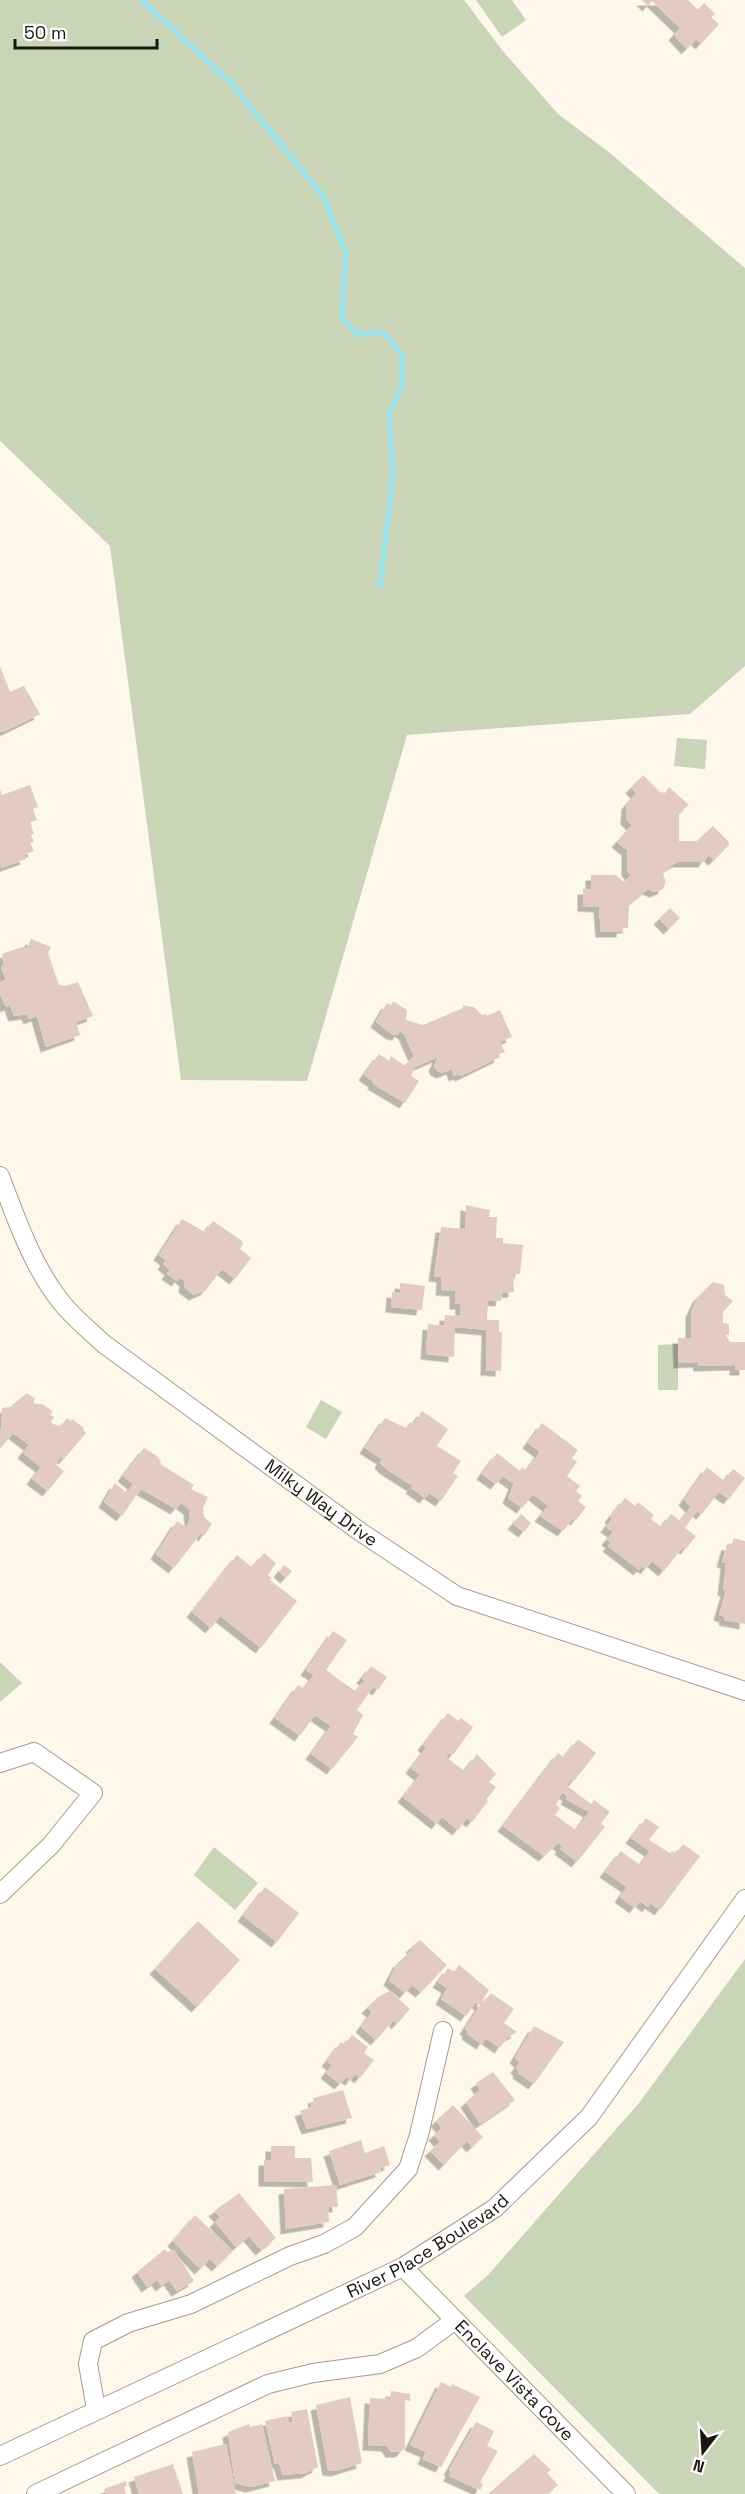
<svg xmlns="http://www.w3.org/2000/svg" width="745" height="2494" font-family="'Space Grotesk',sans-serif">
  <defs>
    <filter id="shadow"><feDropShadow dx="-5.5" dy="5.5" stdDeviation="0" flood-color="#0004"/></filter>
  </defs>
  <rect width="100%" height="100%" fill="#fef7eb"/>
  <path fill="#cad5b8" d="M0 0H464L502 50 558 114 610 153 745 268V666L690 714 407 735 307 1081 181 1080 110 546 0 441Z
    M476 0H512L526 20 502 37Z
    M677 738 707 740 705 769 674 766Z
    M678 1344V1390H658V1345Z
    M321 1400 342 1412 326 1439 306 1427Z
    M0 1662 22 1683 0 1702Z
    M214 1847 258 1883 235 1910 194 1875Z
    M745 1959V2494H659L464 2296 488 2275 639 2103Z"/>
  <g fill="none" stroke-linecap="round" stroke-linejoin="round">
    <path stroke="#a0e1e8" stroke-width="6" d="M142 0 233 85 324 197 346 253 342 319 358 334 385 333 402 355V387L389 414 393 475 380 586"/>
  </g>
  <path fill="#e3cbc3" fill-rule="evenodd" filter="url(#shadow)" d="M642 0H688L698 10 704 3 715 14 711 17 719 24 701 44 696 39 687 49 674 35 680 28 652 1 648 6Z
    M0 666 10 692 24 686 40 714 3 732 0 731Z
    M643 775 660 792 665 793 669 787 689 805 679 813V841H697L713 826 729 842V845L714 860 708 855 704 862H677L668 868 663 874 666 882 663 889 655 892 648 889 629 904 628 928H622V932H601L599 907 583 906V889H591V875H616L624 882 631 875 627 871V850L617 842 632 825 626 819 627 804 636 793 631 788Z
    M30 785 38 807 33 809 37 820 30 822 34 834 31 835 34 842 30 843 34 851 24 855 26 859 1 868 0 789 2 795Z
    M670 908 680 918 669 929 659 919Z
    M31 939 51 947 48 953 59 985 65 986 78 982 93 1016 76 1022 80 1035 46 1047 37 1016 29 1019 27 1014 14 1016 10 1005 6 1007 0 994V982L6 980 1 967 4 966 2 954 25 946 26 951Z
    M393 1001 407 1010 406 1020 423 1025 463 1008 462 1005 474 1007 482 1015 486 1014 487 1016 500 1010 512 1037 500 1042 505 1052 499 1054 500 1057 461 1076 459 1074 454 1076 452 1069 442 1073 436 1070 434 1066 438 1057 415 1067 411 1076 419 1081 405 1103 373 1084 374 1082 364 1075 379 1054 389 1061 391 1056 405 1066 414 1056 404 1034 400 1031 398 1035 392 1034 376 1022 387 1003 391 1005Z
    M466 1205 490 1210 489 1217H497L496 1238H503V1243L523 1245 520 1274H513L514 1292 502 1293 501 1301 488 1300 487 1320H499V1332H502L501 1371 486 1370 487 1330 455 1327 454 1357 426 1354 428 1324 444 1326 445 1315 460 1316 461 1304H455V1291L441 1290 442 1277 434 1276 441 1227 465 1229Z
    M182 1219 205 1232 213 1221 242 1241 243 1244 240 1249 251 1258 235 1279 222 1269 206 1290 194 1295 184 1287 185 1281 180 1277 177 1281 167 1274 170 1270 163 1264 166 1260 159 1255Z
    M713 1282 724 1285 725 1295 733 1301 723 1312V1323L729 1324V1335H726L730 1342H745V1370H735V1365L699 1366 698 1362 679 1363 678 1338H691V1312L698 1297Z
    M400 1283 425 1286 422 1310 391 1307 392 1292 400 1293Z
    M27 1393 35 1399 33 1402 36 1404H43L53 1412 50 1415 54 1417 51 1422 53 1424 61 1426 67 1418 71 1421 72 1419 84 1428 83 1430 86 1433 64 1459 61 1457 55 1464 64 1471 48 1491 32 1479 41 1467 23 1453 29 1445 13 1433 0 1449 2 1408 10 1407Z
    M422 1411 448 1429 437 1446 461 1461 453 1473 458 1476 441 1501 429 1493 425 1498 411 1488 413 1486 386 1469 380 1463 382 1459 365 1448 385 1418 406 1428 410 1422 414 1424Z
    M542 1423 578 1450 572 1458 577 1462 567 1476 580 1486 576 1491 582 1496 578 1501 586 1507 576 1520 573 1518 563 1531 540 1516 548 1506 533 1494 522 1508 508 1498 514 1484 503 1476 496 1484 482 1474 497 1453 520 1471 522 1467 526 1471 540 1452 528 1443Z
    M144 1448 158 1457 161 1462 160 1464 194 1485 191 1489 208 1497 203 1508 204 1517 212 1524 204 1536 201 1533 174 1568 156 1554 177 1521 186 1527 190 1520 189 1509 181 1503 176 1509 141 1489 122 1516 104 1502 115 1483 127 1493 133 1484 123 1476Z
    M707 1467 724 1481 733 1469 745 1478 729 1499 719 1492 702 1514 697 1511 685 1528 696 1536 686 1549 683 1547 664 1571 652 1561 646 1569 642 1566 639 1570 608 1546 611 1543 607 1540 613 1532 606 1527 612 1519 610 1517 625 1498 635 1506 638 1502 654 1515 651 1519 661 1527 671 1514 681 1521 691 1507 684 1500Z
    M521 1514 531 1523 524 1532 513 1524Z
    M734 1538 745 1541V1624L724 1620 725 1617 719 1615 726 1591 723 1590 726 1563 722 1562 727 1544 731 1546Z
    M264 1553 276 1563 268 1575 272 1578 270 1580 297 1601 261 1648 220 1616 211 1628 192 1612 237 1555 252 1567Z
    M284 1565 292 1571 286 1578 279 1572Z
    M333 1631 347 1640 326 1670 355 1691 365 1680 362 1678 371 1666 387 1677 378 1690 373 1687 357 1710 363 1715 353 1734 358 1737 332 1769 311 1754 331 1726 315 1715 300 1736 275 1718 298 1685 304 1689 314 1675 306 1670Z
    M448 1713 458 1721 461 1718 473 1727 453 1755 449 1753 446 1757 464 1771 477 1754 496 1774 489 1782 496 1787 486 1800 488 1801 472 1822 467 1818 458 1830 442 1817 437 1824 403 1797 420 1775 411 1768 426 1748 423 1745Z
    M578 1739 596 1753 574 1781 571 1779 567 1786 591 1804 594 1800 610 1812 601 1823 605 1827 577 1862 560 1849 562 1847 558 1843 544 1856 503 1826 558 1753 564 1757ZM562 1792 568 1796 566 1799 589 1812 576 1830 555 1815 560 1808 556 1805Z
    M646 1818 659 1827 649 1840 670 1853 672 1851 676 1853 683 1844 700 1856 660 1910 650 1903 648 1907 640 1901 635 1908 620 1897 627 1887 605 1872 621 1851 640 1865 650 1851 631 1838Z
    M265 1887 299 1913 277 1942 243 1916Z
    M198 1921 240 1960 197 2007 155 1969Z
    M420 1940 447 1965 421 1992 412 1985 405 1993 389 1980 399 1961 402 1963 401 1960 413 1949 411 1947Z
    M459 1965 489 1990 482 2001 484 2002 491 1993 514 2009 504 2023 517 2032 507 2038 500 2048 486 2038 482 2044 467 2034 468 2031 465 2029 480 2005 476 2002 466 2016 441 1999 447 1988 438 1982 448 1968 454 1972Z
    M390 1991 410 2009 397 2024 394 2020 376 2040 361 2027 372 2012 367 2008 378 1997Z
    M534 2026 564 2042 534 2084 518 2073 519 2071 516 2068 520 2062 515 2058Z
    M352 2035 368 2047 364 2053 374 2060 360 2078 355 2074 351 2080 346 2077 340 2084 326 2073 332 2065 327 2061 341 2042 345 2045Z
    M493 2072 515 2100 480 2124 466 2102 480 2090 476 2083Z
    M343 2090 352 2118 307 2129 300 2111 312 2107 310 2104 314 2103 313 2098Z
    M453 2105 483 2137 472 2147 467 2141 444 2165 430 2151 440 2142 434 2135 442 2128 436 2121Z
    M361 2140 365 2153 384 2146 390 2165 380 2168 381 2172 340 2185 329 2151Z
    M271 2146H295V2158H311L313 2182 264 2181V2160H271Z
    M336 2185 338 2207H328L329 2222 286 2229 284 2189Z
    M239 2193 276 2238 261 2250 249 2236 236 2247 215 2222 220 2217 214 2211Z
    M195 2215 233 2251 217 2266 210 2259 200 2269 173 2241Z
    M165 2249 167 2252 174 2250 194 2281 177 2291 169 2280 161 2286 157 2280 147 2287 137 2272Z
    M441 2382 451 2387 452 2384 480 2397 441 2467 423 2459 426 2452 410 2445Z
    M391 2391 410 2394V2401L405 2400V2448L401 2452H391L387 2446 368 2445 370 2398 390 2399Z
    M350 2397 362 2463 336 2471 328 2470 316 2405Z
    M307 2409 318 2467 306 2473 283 2475 279 2463 275 2464 265 2421 287 2416 289 2423 293 2422 291 2412Z
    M476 2422 494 2431 487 2446 498 2451 480 2482 483 2484 480 2490 449 2476 451 2471 449 2470Z
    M249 2424 250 2427 262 2424 275 2481 251 2487 235 2483 228 2432Z
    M226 2444 236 2494H199L192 2452Z
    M534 2454 551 2470 547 2473 558 2485 548 2494H488Z
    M173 2464 183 2494H139L134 2477Z
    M126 2481 127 2486 124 2487 126 2494H106L104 2489Z"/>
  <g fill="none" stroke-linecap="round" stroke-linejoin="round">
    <g stroke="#a79c8a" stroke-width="20">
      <g id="minor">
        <path id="s1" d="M0 1176C15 1216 32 1264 58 1298 71 1316 88 1329 104 1344L362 1533 457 1596 745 1691"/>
        <path d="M0 1763 34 1752 93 1793 51 1845 0 1894"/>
        <path id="s2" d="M403 2267 626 2494"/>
        <path d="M96 2409 88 2364 93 2341 128 2323 191 2304 290 2256 324 2244 355 2227 408 2169 419 2135 443 2031"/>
        <path id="s3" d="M0 2456 403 2267 495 2208 589 2117 745 1899"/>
        <path d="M36 2494 268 2384 313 2373 380 2364 417 2348 455 2320"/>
      </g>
    </g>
    <use href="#minor" stroke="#fff" stroke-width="18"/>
  </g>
  <g text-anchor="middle" stroke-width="4.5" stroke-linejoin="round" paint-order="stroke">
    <g font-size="18" fill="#1a150f" stroke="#fff">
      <text dy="6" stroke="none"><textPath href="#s1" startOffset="470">Milky Way Drive</textPath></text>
      <text dy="6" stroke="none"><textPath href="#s3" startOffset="477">River Place Boulevard</textPath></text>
      <text dy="6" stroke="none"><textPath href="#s2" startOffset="159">Enclave Vista Cove</textPath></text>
    </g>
  </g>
  <g transform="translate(703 2452) rotate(197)" stroke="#ffffff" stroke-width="4.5" paint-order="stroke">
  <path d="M0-4.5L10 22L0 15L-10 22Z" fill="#1a150f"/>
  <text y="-9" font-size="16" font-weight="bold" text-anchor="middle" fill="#1a150f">N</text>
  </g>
  <path d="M15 39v9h142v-9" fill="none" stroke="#1a150f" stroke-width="3"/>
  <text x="24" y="39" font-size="18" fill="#1a150f" stroke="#ffffff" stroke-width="4.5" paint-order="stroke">50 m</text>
</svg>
